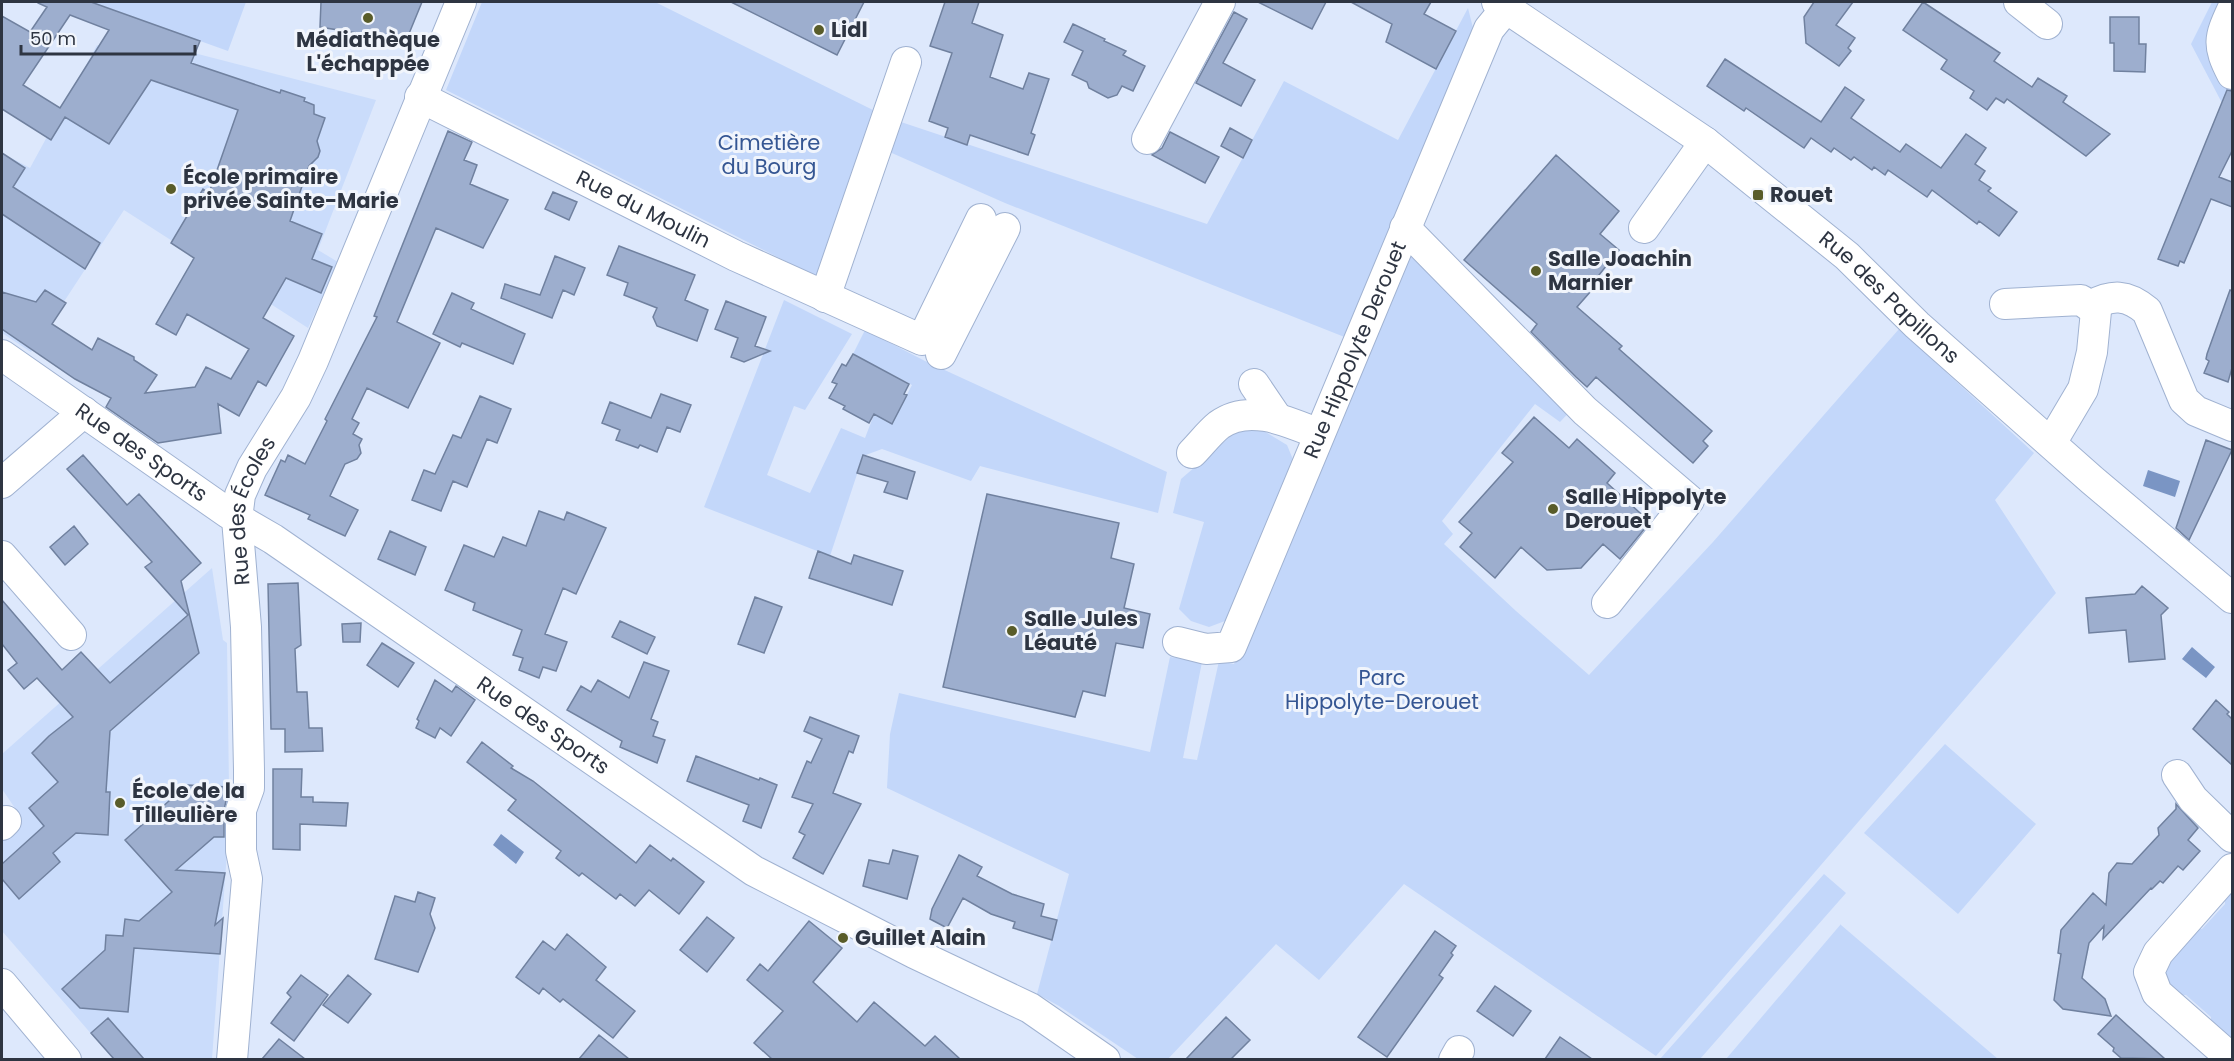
<svg xmlns="http://www.w3.org/2000/svg" width="2234" height="1061" font-family="Poppins,sans-serif">
  <rect width="100%" height="100%" fill="#dde8fc"/>
  <path fill="#cadcfb" d="M136 38 376 100 318 250 338 262 308 328 124 210 31 352 2 333V157L4 154 30 168 97 45 124 59Z
    M212 568 223 640 227 643 229 787 228 838 212 1059H113L2 931V836L21 817 2 789V754Z"/>
  <path fill="#c3d7fa" d="M91 2H246L228 51Z
    M482 2H655L879 113 823 280 446 90Z
    M2212 2H2232V108L2222 103 2191 44Z
    M1468 8 1474 32 1347 338 1005 203 885 150 895 120 1207 224 1284 81 1398 140Z
    M1413 246 1576 405 1560 422 1535 404 1442 521 1453 534 1444 544 1516 611 1589 675 1713 542 1899 329 2034 453 1995 500 2056 593 1656 1056 1404 884 1319 980 1276 944 1168 1059H1138L1059 1006 1037 994 1069 874 887 788 890 734 899 693 1150 752 1170 657 1202 662 1183 758 1197 760 1219 661 1234 664 1334 424Z
    M784 300 852 334 805 410 794 406 767 475 810 493 841 428 865 438 875 412 892 423 912 385 853 354 865 330 925 361 1167 472 1158 513 980 466 971 481 882 449 863 456 830 556 704 507Z
    M1259 428 1287 445 1294 462 1231 611 1225 621 1209 627 1191 621 1179 609 1204 522 1173 513 1181 479 1239 429Z
    M1945 744 2036 824 1958 914 1864 833Z
    M1824 874 1846 893 1700 1059H1660Z
    M2232 882V1047L2211 1029V1017L2186 995H2173L2159 969 2190 929H2202L2225 904V891Z
    M1841 924V925L1998 1059H1726Z"/>
  <path fill="#7a95c4" d="M2148 470 2180 481 2175 497 2143 486Z
    M2192 647 2215 667 2206 678 2182 659Z
    M501 834 524 852 516 864 493 845Z"/>
  <path fill="#9daece" stroke="#70819f" stroke-width="1.5" fill-rule="evenodd" d="M38 2H91L200 41 191 63 280 93 281 90 305 98 304 101 314 105V114L325 118 317 141 320 151 318 157 309 166 290 221 322 234 312 259 332 267 321 293 286 278 263 318 294 336 266 386 258 381 239 416 218 404 221 433 158 443 106 407 111 398 75 379 2 329V292L36 302 45 290 66 303 52 324 92 350 98 338 134 357V360L157 375 145 393 195 387 206 367 231 379 249 349 187 314 176 335 156 324 194 258 171 243 203 189 209 193 238 110 151 80 109 144 65 117 51 140 2 109V16L30 32 47 7 38 3ZM70 15 109 30 60 108 23 85Z
    M321 2H422L406 41 320 27Z
    M731 2H864L837 55Z
    M945 2H979L972 23 1003 35 990 77 1023 89 1029 73 1049 79 1031 133 1035 135 1028 155 970 135 967 145 945 137 948 128 929 121 952 53 930 46Z
    M1258 2H1326L1312 29Z
    M1351 2H1431L1424 14 1456 31 1436 69 1386 42 1392 24Z
    M1814 2H1853L1836 25 1855 38 1848 48 1851 51 1839 66 1806 43 1804 17Z
    M1923 2 2000 53 1994 61 2032 87 2038 78 2067 96 2063 102 2110 134 2086 156 2007 99 2004 103 1996 98 1987 110 1970 98 1974 91 1941 69 1947 60 1903 30Z
    M1234 12 1247 19 1223 63 1255 80 1241 106 1196 83Z
    M2110 17H2139V44H2146L2145 72 2114 71V43H2110Z
    M1073 24 1105 39 1104 41 1126 51 1123 55 1145 66 1133 91 1122 86 1117 95 1108 98 1089 88 1087 82 1072 75 1083 51 1064 42Z
    M1725 59 1821 122 1845 87 1864 100 1851 118 1900 152 1906 144 1941 168 1966 134 1986 148 1975 164 1985 171 1979 180 1991 188 1988 191 2017 212 1999 236 1979 221 1977 224 1932 190 1927 197 1888 170 1885 175 1874 167 1872 170 1854 157 1851 160 1834 148 1831 152 1811 138 1804 148 1746 108 1744 111 1707 86Z
    M2227 90 2232 91V151L2219 177 2232 182V207L2211 199 2184 263 2180 261 2178 266 2158 259Z
    M1230 128 1252 140 1243 158 1221 146Z
    M448 131 472 142 464 160 477 165 470 184 508 200 483 248 436 228 397 322 440 343 408 408 367 388 352 419 359 423 353 434 362 439 359 445 361 453 357 459 345 464 330 496 358 510 345 536 308 519 310 515 265 495 281 460 285 462 288 455 305 464 327 421 325 419 377 317 374 316Z
    M1170 132 1219 157 1205 183 1152 155 1162 148Z
    M2 153 25 168 13 187 100 243 85 269 2 214Z
    M1556 155 1619 211 1600 234 1619 250 1595 280 1598 283 1577 307 1622 346 1619 349 1712 431 1703 441 1708 446 1693 463 1596 377 1587 387 1576 377 1531 332 1537 324 1464 260Z
    M553 192 577 202 569 220 545 209Z
    M619 246 695 275 685 300 708 310 697 341 657 326 653 317 657 308 624 295 628 283 607 275Z
    M555 256 585 268 574 295 563 290 552 318 501 298 505 284 540 295Z
    M2230 290 2232 291V368L2228 382 2204 373 2209 361 2206 359 2207 354Z
    M452 293 474 303 471 309 525 334 513 364 462 343 460 347 433 334Z
    M726 301 766 317 755 346 770 351 744 362 731 357 738 338 715 329Z
    M853 354 909 384 904 394 907 395 892 424 874 414 869 423 843 409 845 406 829 398 837 384 832 382 842 364 846 366Z
    M661 394 691 405 680 432 667 427 657 452 640 445 638 448 616 440 620 430 602 423 610 402 651 418Z
    M480 396 511 409 497 443 487 439 467 487 453 481 441 511 412 500 424 470 435 474 453 435 461 438Z
    M1534 417 1569 448 1577 439 1615 473 1607 483 1650 522 1620 559 1603 544 1581 568 1547 570 1521 547 1495 578 1460 547 1472 533 1459 522 1513 462 1502 453Z
    M2206 440 2232 450 2189 540 2176 528Z
    M83 455 127 505 139 494 201 563 181 581 199 653 110 731 106 792H110L108 835 76 833 53 853 60 862 19 899 2 879V864L44 826 29 808 58 782 32 753 49 736 73 717 37 678 24 689 8 670 17 663 2 644V600L62 670 81 652 110 683 188 615 145 567 152 562 67 469Z
    M863 455 915 472 907 499 884 492 888 482 857 473Z
    M987 494 1119 523 1111 558 1134 564 1124 608 1150 614 1143 648 1116 643 1105 696 1083 691 1075 717 943 687Z
    M539 511 564 520 567 512 606 528 576 594 563 588 545 634 567 642 556 671 543 667 539 678 519 670 523 658 513 655 522 630 473 610 475 603 445 590 464 545 494 557 503 537 526 546Z
    M74 526 88 544 65 565 50 547Z
    M390 531 426 547 415 575 378 559Z
    M818 551 851 564 854 555 903 571 892 605 809 578Z
    M298 583 301 645 295 649 297 692H307L309 728H322L323 751 285 752V729H271L268 584Z
    M2142 586 2168 608 2161 615 2165 659 2129 662 2126 630 2089 633 2086 598 2135 594Z
    M755 597 782 607 764 653 738 644Z
    M620 621 655 637 647 654 612 637Z
    M361 623 360 642H343L342 624Z
    M382 643 414 663 398 687 367 665Z
    M644 662 669 671 651 719 658 722 653 736 665 740 657 763 620 747 622 741 567 710 581 686 591 692 598 680 629 698Z
    M435 680 452 692 456 686 475 700 451 736 440 728 435 738 416 728 419 721 417 719Z
    M2216 700 2229 712 2227 714 2232 719V765L2193 729Z
    M810 717 859 736 853 753 849 751 833 793 861 804 823 874 793 858 805 835 799 832 813 804 792 797 807 761 811 763 822 739 804 731Z
    M482 742 513 766 511 768 533 781 636 863 650 845 671 861 673 858 704 882 679 914 649 890 635 906 620 894 616 899 582 873 579 876 556 858 561 851 508 810 516 800 467 762Z
    M696 756 759 780 760 778 777 785 761 828 743 821 749 805 687 781Z
    M273 769H302L301 797H313V802L348 803 346 826 300 824V850L273 849Z
    M187 785 229 787 224 810V837H214L176 870 225 873 215 925 223 918 220 954 134 948 128 1012 80 1008 62 989 105 950 106 935 123 936 125 919 139 921 172 892 125 840Z
    M2176 804 2198 828 2188 840 2200 851 2183 870 2178 866 2163 883 2160 881 2152 889 2151 888 2103 939 2104 926 2089 943 2082 978 2105 999 2111 1016 2063 1009 2054 1000 2061 954 2058 953 2061 930 2093 893 2106 905 2109 873 2117 863 2132 864 2159 835 2158 828 2176 809Z
    M893 850 918 856 907 899 863 886 869 860 889 864Z
    M959 855 982 867 977 876 1012 894 1044 904 1041 916 1057 920 1052 940 1013 928 1015 922 991 914 963 898 947 928 930 919 932 909Z
    M418 892 435 898 430 914 435 928 418 972 375 959 395 896 415 902Z
    M707 917 734 938 707 972 680 950Z
    M809 921 842 948 813 982 857 1022 874 1002 925 1046 935 1036 960 1059H772L754 1043 783 1011 747 980 760 964 768 971Z
    M1435 931 1456 946 1451 953 1453 955 1439 975 1443 978 1387 1057 1358 1037Z
    M567 934 606 967 596 980 635 1011 613 1038 563 999 560 1002 543 988 539 994 516 977 543 941 555 950Z
    M301 975 328 995 294 1041 271 1023 291 997 287 993Z
    M348 975 371 994 348 1023 323 1005Z
    M1495 986 1531 1011 1513 1036 1477 1011Z
    M2116 1015 2128 1026 2165 1059 2121 1058 2113 1051 2114 1048 2098 1034Z
    M1226 1017 1250 1040 1231 1059H1186Z
    M108 1018 144 1059H114L91 1033Z
    M599 1035 629 1059H579Z
    M1560 1037 1592 1059H1545Z
    M279 1039 305 1059H262Z"/>
  <g fill="none" stroke-linecap="round" stroke-linejoin="round">
    <g stroke="#a0b2d1" stroke-width="32">
      <g id="minor">
        <path id="s1" d="M1497 2 1705 142 1847 256 1917 325 2092 480 2232 598"/>
        <path d="M2019 2 2047 24"/>
        <path d="M2232 10C2219 38 2217 45 2232 74"/>
        <path id="s2" d="M420 97 736 256 922 340 981 219"/>
        <path d="M1147 139 1220 2"/>
        <path d="M1405 228 1585 411 1689 500 1607 603"/>
        <path d="M1644 228 1705 142"/>
        <path d="M825 297 906 62"/>
        <path d="M2005 304 2081 300 2096 311 2092 352 2083 389 2051 443"/>
        <path d="M2090 306C2112 294 2127 294 2147 311L2184 400 2196 411 2232 426"/>
        <path d="M941 354 1005 228"/>
        <path id="s3" d="M2 355 228 513 273 539 754 871 914 953 1030 1008 1105 1060"/>
        <path d="M1254 384 1277 418"/>
        <path d="M1192 453C1201 444 1209 433 1219 425 1249 403 1289 422 1319 434"/>
        <path d="M2 483 84 412"/>
        <path d="M2 556 71 635"/>
        <path id="s4" d="M1178 642 1206 649 1231 647 1489 29 1507 7"/>
        <path d="M2177 775 2193 799 2232 837"/>
        <path d="M2 825 6 821"/>
        <path d="M2232 869 2158 953 2149 972 2157 993 2232 1059"/>
        <path d="M2 984 66 1060"/>
        <path id="s5" d="M232 1060 247 879 241 851V810L249 788V770L246 627 237 519 240 495 252 468 296 397 313 361 461 2"/>
        <path d="M1454 1060 1459 1051"/>
      </g>
    </g>
    <use href="#minor" stroke="#fff" stroke-width="30"/>
  </g>
  <g fill="#595c29" stroke="#f1f5fc" stroke-width="2">
    <circle cx="368" cy="18" r="6"/>
    <circle cx="819" cy="30" r="6"/>
    <circle cx="171" cy="189" r="6"/>
    <rect x="1752" y="189" width="12" height="12" rx="3"/>
    <circle cx="1536" cy="271" r="6"/>
    <circle cx="1553" cy="509" r="6"/>
    <circle cx="1012" cy="631" r="6"/>
    <circle cx="120" cy="803" r="6"/>
    <circle cx="843" cy="938" r="6"/>
  </g>
  <g text-anchor="middle" stroke-width="6" stroke-linejoin="round" paint-order="stroke">
    <g font-size="21" font-weight="bold" fill="#2e3542" stroke="#f1f5fc" text-anchor="start">
      <text x="831" y="37">Lidl</text>
      <text x="368" y="47" text-anchor="middle">Médiathèque<tspan x="368" dy="24">L'échappée</tspan></text>
      <text x="183" y="184">École primaire<tspan x="183" dy="24">privée Sainte-Marie</tspan></text>
      <text x="1770" y="202">Rouet</text>
      <text x="1548" y="266">Salle Joachin<tspan x="1548" dy="24">Marnier</tspan></text>
      <text x="1565" y="504">Salle Hippolyte<tspan x="1565" dy="24">Derouet</tspan></text>
      <text x="1024" y="626">Salle Jules<tspan x="1024" dy="24">Léauté</tspan></text>
      <text x="132" y="798">École de la<tspan x="132" dy="24">Tilleulière</tspan></text>
      <text x="855" y="945">Guillet Alain</text>
    </g>
    <g font-size="21" fill="#355693" stroke="#f1f5fc">
      <text x="769" y="150">Cimetière<tspan x="769" dy="24">du Bourg</tspan></text>
      <text x="1382" y="685">Parc<tspan x="1382" dy="24">Hippolyte-Derouet</tspan></text>
    </g>
    <g font-size="21" fill="#2e3542" stroke="#f1f5fc">
      <text dy="7" stroke="none"><textPath href="#s2" startOffset="250">Rue du Moulin</textPath></text>
      <text dy="7" stroke="none"><textPath href="#s1" startOffset="492">Rue des Papillons</textPath></text>
      <text dy="7" stroke="none"><textPath href="#s4" startOffset="376">Rue Hippolyte Derouet</textPath></text>
      <text dy="7" stroke="none"><textPath href="#s3" startOffset="170">Rue des Sports</textPath></text>
      <text dy="7" stroke="none"><textPath href="#s5" startOffset="555">Rue des Écoles</textPath></text>
      <text dy="7" stroke="none"><textPath href="#s3" startOffset="656">Rue des Sports</textPath></text>
    </g>
  </g>
  <rect width="2234" height="1061" fill="none" stroke="#2e3542" stroke-width="6"/>
  <path d="M21 45v9h174v-9" fill="none" stroke="#2e3542" stroke-width="3"/>
  <text x="30" y="45" font-size="18" fill="#2e3542" stroke="#f1f5fc" stroke-width="4.5" paint-order="stroke">50 m</text>
</svg>
